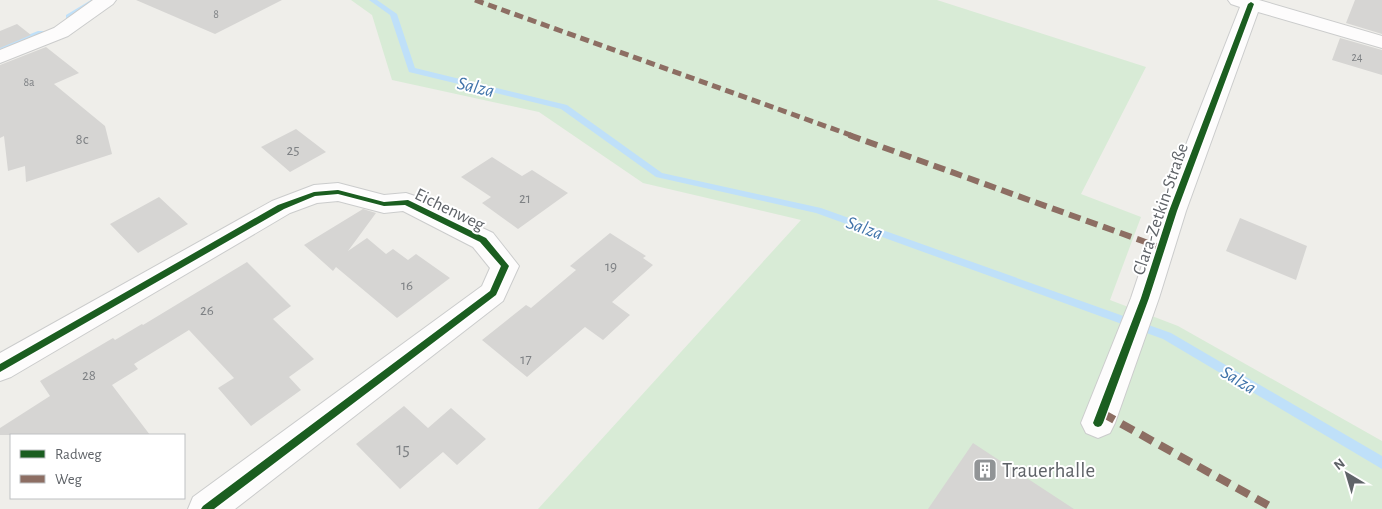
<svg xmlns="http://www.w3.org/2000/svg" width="1382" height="509" font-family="'Alegreya Sans',sans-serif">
  <rect width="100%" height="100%" fill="#efeeea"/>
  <path fill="#d8ebd6" d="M351 0H937L1146 67 1081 194 1141 217 1110 300 1178 326 1382 441V509H538L801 220 643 183 539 112 392 80 372 15Z"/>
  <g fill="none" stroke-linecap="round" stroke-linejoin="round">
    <path fill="#bfe0f9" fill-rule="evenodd" d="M91 0H99L72 19H66V15Z
      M369 0H377L397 14 415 68 567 105 662 173 821 208 1171 333 1382 456V469L1163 339 816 213 656 177 561 109 409 72 390 15Z
      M38 31H44L45 33 0 51V46Z"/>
  </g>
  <path fill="#d6d5d3" d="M136 0H282L215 34Z
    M1355 0H1382V34L1346 23Z
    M17 24 31 35 0 48V31Z
    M1340 38 1382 50V75L1332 60Z
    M46 47 79 73 54 84 105 126 112 154 26 182 25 166 8 171 4 136 0 138V65Z
    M296 129 326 152 290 172 261 147Z
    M492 157 522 176 532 170 568 193 518 229 482 203 491 197 461 177Z
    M159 197 188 224 138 253 110 224Z
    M363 209 376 213 348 251 367 238 386 254 393 249 408 260 416 254 450 278 397 318 336 267 333 271 304 245Z
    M1240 218 1307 246 1296 280 1226 251Z
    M610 233 646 256 643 258 653 265 612 302 630 315 603 340 585 327 527 377 482 340 526 305 531 308 576 270 570 266Z
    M247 262 291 306 273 319 314 359 289 377 301 390 251 426 218 388 234 378 189 330 134 364 138 369 112 385 150 435H0V428L50 396 40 381 113 338 115 340 142 324 143 325Z
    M404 406 428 428 451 408 486 439 457 465 443 452 400 489 356 444Z
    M973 443 1074 509H928Z"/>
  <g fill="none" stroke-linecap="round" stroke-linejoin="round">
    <g stroke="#cbcccc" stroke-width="2">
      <path id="minor" d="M93 0H116L113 4 68 36 0 63V50L54 28Z
        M1228 0H1259L1382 36V48L1258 12 1186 211 1159 298 1115 423 1110 433 1098 438 1086 433 1081 423 1131 298 1160 211 1240 7 1231 4Z
        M338 183 384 195 406 193 415 196 493 233 519 266 503 301 235 509H188L193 497 482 286 490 268 473 247 403 211 384 213 338 201 317 203 290 213 11 377 0 381V353L272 201 314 185Z"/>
    </g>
    <use href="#minor" fill="#fdfcfc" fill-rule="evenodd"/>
    <path stroke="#8d6e63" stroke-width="5" stroke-dasharray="9 5" stroke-linecap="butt" d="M475 0 853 136"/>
    <path stroke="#8d6e63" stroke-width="6" stroke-dasharray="12 6" stroke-linecap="butt" d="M849 135 1162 248"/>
    <path stroke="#8d6e63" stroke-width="8" stroke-dasharray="14 8" stroke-linecap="butt" d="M1102 413 1275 509"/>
    <g stroke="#fff" stroke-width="3">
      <path id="cycleway" d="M1251 2 1254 4 1177 211 1149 298 1103 423 1101 426 1098 427 1095 426 1093 423 1141 298 1169 211 1248 4Z
        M338 190 384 202 408 200 486 238 509 266 496 295 214 509H201L203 506 490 291 501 266 480 242 405 205 384 206 338 194 315 196 284 209 0 372V364L278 205 314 192Z"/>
    </g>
    <use href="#cycleway" fill="#1b5e20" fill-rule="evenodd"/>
  </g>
  <defs>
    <g id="building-square" transform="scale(1.25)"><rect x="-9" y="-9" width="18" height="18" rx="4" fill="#919496" stroke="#fff"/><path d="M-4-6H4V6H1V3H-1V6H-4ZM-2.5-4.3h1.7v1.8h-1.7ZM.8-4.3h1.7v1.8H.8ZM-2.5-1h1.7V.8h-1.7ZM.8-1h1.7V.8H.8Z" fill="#fff"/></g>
  </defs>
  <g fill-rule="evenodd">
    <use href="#building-square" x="985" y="470"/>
  </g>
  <g text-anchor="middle" stroke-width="4" stroke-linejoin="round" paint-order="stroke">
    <g font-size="12" fill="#7e8184">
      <text x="216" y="18">8</text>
      <text x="1357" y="61">24</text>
      <text x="29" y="86">8a</text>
    </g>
    <g font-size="15" fill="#7e8184">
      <text x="82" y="144">8c</text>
      <text x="293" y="155">25</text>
      <text x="525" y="203">21</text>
      <text x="611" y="271">19</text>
      <text x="407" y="290">16</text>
      <text x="207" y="315">26</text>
      <text x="526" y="364">17</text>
      <text x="89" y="380">28</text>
    </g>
    <g font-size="18" fill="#5f6368" stroke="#fff">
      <text transform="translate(450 209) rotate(26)" y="6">Eichenweg</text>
      <text transform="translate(1160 209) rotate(-71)" y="6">Clara-Zetkin-Straße</text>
    </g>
    <g font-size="18" fill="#7e8184">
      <text x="403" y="455">15</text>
    </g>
    <g font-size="19" font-style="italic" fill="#4174aa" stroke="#fff">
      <text transform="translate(476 86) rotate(13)" y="7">Salza</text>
      <text transform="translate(865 227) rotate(20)" y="7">Salza</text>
      <text transform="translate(1239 379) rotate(31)" y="7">Salza</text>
    </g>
    <g font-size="21" fill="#5f6368" stroke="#fff" text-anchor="start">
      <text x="1002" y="477">Trauerhalle</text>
    </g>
  </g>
  <rect x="10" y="434" width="175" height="65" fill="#ffffff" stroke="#bfc1c3"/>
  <rect x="20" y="450" width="25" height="8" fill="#1b5e20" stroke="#bfc1c3"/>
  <text x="55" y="459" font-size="15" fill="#5f6368">Radweg</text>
  <rect x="20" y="475" width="25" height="8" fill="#8d6e63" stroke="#bfc1c3"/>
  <text x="55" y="484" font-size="15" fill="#5f6368">Weg</text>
  <g transform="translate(1347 474) rotate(322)" stroke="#ffffff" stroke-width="4" paint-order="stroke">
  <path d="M0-4L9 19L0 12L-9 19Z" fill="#5f6368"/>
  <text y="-8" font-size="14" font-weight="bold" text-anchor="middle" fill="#5f6368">N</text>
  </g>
</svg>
